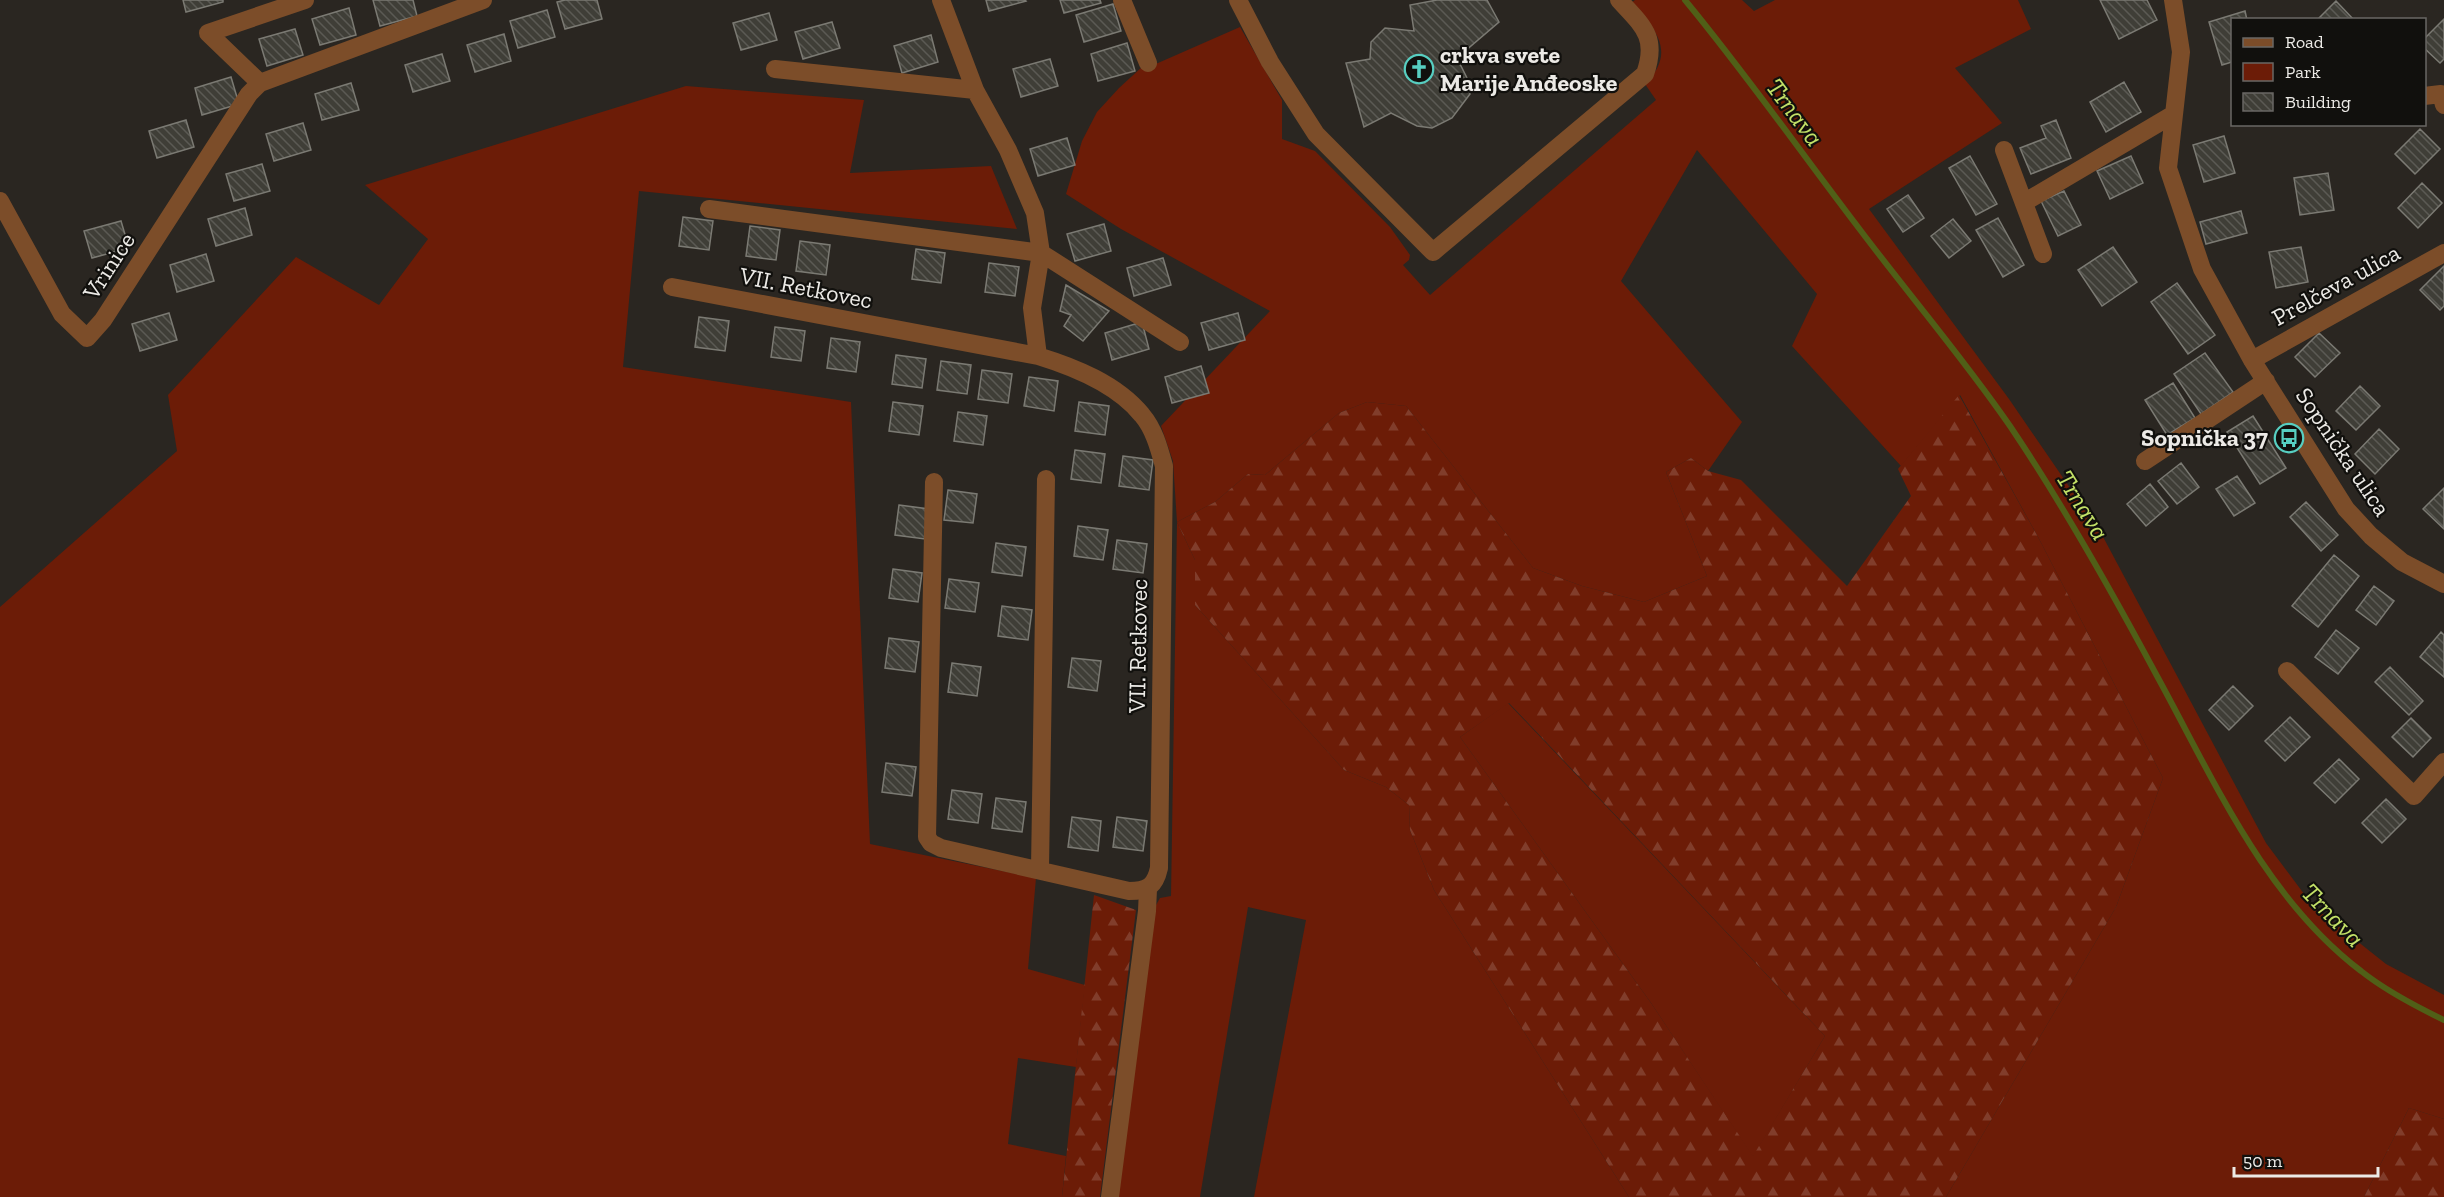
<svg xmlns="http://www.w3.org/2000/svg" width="2444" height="1197" font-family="'Zilla Slab',serif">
  <defs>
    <pattern id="forest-firs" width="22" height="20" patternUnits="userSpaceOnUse" patternTransform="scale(1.5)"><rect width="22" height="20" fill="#6c1c07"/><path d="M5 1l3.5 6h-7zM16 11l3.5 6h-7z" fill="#813d2b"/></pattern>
    <pattern id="building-back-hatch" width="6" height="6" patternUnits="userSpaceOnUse" patternTransform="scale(1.5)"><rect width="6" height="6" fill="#3f3e37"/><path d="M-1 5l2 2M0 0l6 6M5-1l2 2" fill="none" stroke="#5b5a54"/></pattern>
  </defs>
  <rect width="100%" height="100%" fill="#2a2621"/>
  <path fill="#6c1c07" d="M1635 0H1742L1754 11 1775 0H2018L2031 29 1955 68 2002 123 1869 209 2009 399 2101 533 2266 843 2313 906 2386 964 2444 995V1119L2409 1108 2364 1197H1946L2116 907 2163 778 2038 537 1960 395 1901 466 1792 346 1817 294 1697 150 1621 281 1742 422 1708 471 1691 458 1666 472 1707 576 1644 602 1582 586 1533 568 1406 406 1367 402 1339 413 1265 475 1248 474 1215 502 1177 522 1195 560V605L1344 770 1386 787 1409 805 1410 830 1434 890 1629 1197H1254L1306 920 1248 907 1200 1197H1117L1155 907 1160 898 1171 896 1177 522 1173 461 1161 426 1270 311 1121 229 1066 194 1082 141 1097 112 1119 88 1142 67 1158 63 1240 27 1282 100V139L1315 151 1390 227 1410 255 1409 260 1403 265 1430 295 1656 100 1645 84C1677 52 1656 29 1631 3Z
    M686 86 864 100 850 173 991 166 1017 229 639 191 623 367 851 402 870 844 1036 878 1028 969 1085 985 1076 1067 1018 1058 1008 1144 1066 1156 1062 1197H0V607L177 451 168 395 296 257 379 305 428 239 365 185Z
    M1508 703 1825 1036 1753 1157 1651 1003 1460 737Z"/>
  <path fill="url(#forest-firs)" fill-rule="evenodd" d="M1959 395 2038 537 2163 778 2116 907 1946 1197H1629L1434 890 1410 830 1409 805 1386 787 1344 770 1195 605V560L1177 522 1215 502 1248 474 1265 475 1339 413 1367 402 1406 406 1533 568 1582 586 1644 602 1707 576 1666 472 1691 458 1708 471 1741 480 1847 586 1911 496 1898 469ZM1509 703 1825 1036 1753 1156 1651 1003 1460 737Z
    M1094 895 1136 910 1100 1197H1062Z
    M2409 1108 2444 1119V1197H2364Z"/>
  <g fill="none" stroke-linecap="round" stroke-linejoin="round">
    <path stroke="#505f17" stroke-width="6" d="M1685 0C1747 75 1802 154 1861 231 1910 296 1964 359 2010 426 2064 506 2111 590 2157 676 2214 780 2264 897 2361 971 2386 991 2415 1006 2444 1020"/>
  </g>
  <path fill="url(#building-back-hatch)" stroke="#7b7a73" stroke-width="1.5" d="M183 0H223V2L186 12Z
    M373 0H413L417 16 380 26Z
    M565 0H597L602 19 565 29 557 2Z
    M986 0H1025L1026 1 989 11Z
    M1060 0H1100L1101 3 1064 13Z
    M1437 0H1487L1499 22 1457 58 1468 80 1470 94 1452 118 1432 128 1417 126 1391 113 1364 127 1346 63 1370 59 1371 42 1385 28 1414 31 1410 5Z
    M2100 0H2147L2157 20 2119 39Z
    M2336 1 2354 20H2317Z
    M1113 4 1121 31 1084 42 1076 15Z
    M349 8 356 35 320 45 312 19Z
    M547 10 555 37 518 48 510 21Z
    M2245 11 2247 20H2232V62L2222 65 2209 22Z
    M769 13 777 40 741 50 733 23Z
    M2444 19V59L2440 63 2424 48V39Z
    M832 22 840 48 803 59 795 32Z
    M295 29 303 55 267 66 259 39Z
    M504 34 511 61 475 72 467 45Z
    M931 35 938 62 902 73 894 46Z
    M1127 43 1135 71 1098 81 1091 54Z
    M442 54 450 81 413 92 405 65Z
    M1050 59 1058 86 1021 97 1013 69Z
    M231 77 239 104 202 115 195 88Z
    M2124 82 2141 112 2106 132 2090 102Z
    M351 83 359 110 322 120 315 94Z
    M186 120 194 147 157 158 149 131Z
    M2056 120 2071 158 2031 174 2020 148 2046 138 2041 126Z
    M303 123 311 150 274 161 266 134Z
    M2420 129 2440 149 2415 174 2395 154Z
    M2224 136 2235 173 2204 182 2193 145Z
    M1067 138 1075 165 1038 176 1030 149Z
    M1970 156 1997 204 1976 215 1949 168Z
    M2131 156 2143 183 2110 199 2097 171Z
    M262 164 270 191 234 201 226 174Z
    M2328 173 2334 210 2300 215 2294 178Z
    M2422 183 2442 203 2418 228 2398 208Z
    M2064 191 2081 225 2058 236 2041 201Z
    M1908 195 1924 218 1903 232 1887 209Z
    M245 208 252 235 216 246 208 219Z
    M2241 211 2247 233 2206 244 2200 222Z
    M683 217 713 221 709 250 679 246Z
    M1998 218 2024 265 2003 277 1976 230Z
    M1953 219 1971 241 1949 258 1931 236Z
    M121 221 129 248 92 258 84 231Z
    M1104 224 1111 251 1075 261 1067 234Z
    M750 226 780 230 776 260 746 256Z
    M800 241 830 245 826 275 796 271Z
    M2113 247 2137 282 2102 306 2078 270Z
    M2301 247 2308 282 2276 288 2269 252Z
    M916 249 945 253 941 283 912 279Z
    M206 254 214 281 177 292 170 265Z
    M1163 258 1171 285 1134 296 1127 268Z
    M989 263 1019 267 1015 296 985 292Z
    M2444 266V306L2440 310 2420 290Z
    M2177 283 2215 335 2188 354 2151 302Z
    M1066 285 1109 311 1083 341 1064 326 1071 315 1060 311Z
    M169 313 177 340 140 351 132 324Z
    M1238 313 1245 340 1209 350 1201 323Z
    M699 317 729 321 725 351 695 347Z
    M1142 322 1149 349 1112 360 1105 333Z
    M775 327 805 331 801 361 771 357Z
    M2319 333 2340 353 2315 377 2295 357Z
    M831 338 860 342 856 372 827 368Z
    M2205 353 2233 392 2201 414 2174 374Z
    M896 355 926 359 922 388 892 384Z
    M941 361 971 365 967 394 937 390Z
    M1201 366 1209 393 1172 403 1165 377Z
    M982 370 1012 374 1008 403 978 399Z
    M1029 377 1058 381 1054 411 1024 406Z
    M2173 383 2195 418 2167 435 2145 400Z
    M2360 386 2380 406 2356 430 2336 411Z
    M893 402 923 406 919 435 889 431Z
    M1079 402 1109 406 1105 435 1075 431Z
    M958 412 987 416 983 445 954 441Z
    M2253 416 2286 468 2260 484 2227 432Z
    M2379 429 2399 449 2375 474 2355 454Z
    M1075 450 1105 454 1101 483 1071 479Z
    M1123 456 1153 460 1149 490 1119 486Z
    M2181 463 2199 487 2177 504 2158 481Z
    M2237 476 2255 503 2234 516 2216 489Z
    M2150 484 2168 507 2146 526 2127 504Z
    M2444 488V529L2423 509Z
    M948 490 977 494 973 523 944 520Z
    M2306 502 2338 535 2321 551 2290 517Z
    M899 505 929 509 925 539 895 535Z
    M1078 526 1108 530 1103 560 1074 556Z
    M1117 540 1147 544 1143 573 1113 569Z
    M996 543 1026 547 1022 576 992 572Z
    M2334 555 2359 576 2318 627 2292 606Z
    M893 569 922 573 918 602 889 598Z
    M949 579 979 583 975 612 945 608Z
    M2374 586 2394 601 2376 625 2356 610Z
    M1002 606 1032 610 1028 640 998 636Z
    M2336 630 2359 648 2338 674 2315 657Z
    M2441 632 2444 635V677L2420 657Z
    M889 638 919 642 915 672 885 668Z
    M1072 658 1101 661 1097 691 1068 687Z
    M952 663 981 667 977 696 948 692Z
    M2390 667 2423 701 2409 715 2375 682Z
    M2233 686 2253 706 2229 730 2209 710Z
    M2290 717 2310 737 2285 761 2265 741Z
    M2411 718 2431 738 2413 757 2392 737Z
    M2339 759 2359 779 2335 803 2314 783Z
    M886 763 916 767 912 796 882 792Z
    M952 790 982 794 978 823 948 819Z
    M996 798 1026 802 1022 832 992 828Z
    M2386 799 2406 819 2382 843 2362 823Z
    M1072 817 1101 821 1098 851 1068 847Z
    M1117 817 1147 821 1143 851 1113 847Z"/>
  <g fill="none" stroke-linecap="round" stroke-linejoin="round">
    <path stroke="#7c4d29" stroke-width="18" d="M1122 0 1148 63
      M1238 0 1270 62 1316 134 1433 252 1645 74C1658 37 1643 26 1619 0
      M2173 0 2181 52 2168 168 2202 269 2252 360 2346 509 2371 536 2402 562 2444 584
      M775 69 975 90
      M260 83 208 33 305 0
      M2424 96 2441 94 2444 105
      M2004 150 2043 254
      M0 201 62 314 87 338 103 320 249 94 260 83 483 0
      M2025 202 2174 114
      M709 209 1041 253 1180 342
      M672 287 1038 356
      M2252 360 2444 253
      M2145 461 2266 381
      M934 482 927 837 931 843 941 848 1129 891C1148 891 1155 886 1159 868L1164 466C1159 448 1154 429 1142 415 1117 384 1074 367 1038 356L1032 308 1041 253 1035 213 1008 150 975 90 941 0
      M2287 671 2414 796 2444 762
      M1040 869 1046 479
      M1110 1197 1147 911 1148 889"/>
  </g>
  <defs>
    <g id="church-ring" transform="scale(1.5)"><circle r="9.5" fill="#11100d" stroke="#57cec1" stroke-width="1.5"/><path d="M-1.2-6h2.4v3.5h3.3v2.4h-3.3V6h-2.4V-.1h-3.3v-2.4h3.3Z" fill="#57cec1"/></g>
    <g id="bus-ring" transform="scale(1.5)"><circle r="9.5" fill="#11100d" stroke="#57cec1" stroke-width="1.5"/><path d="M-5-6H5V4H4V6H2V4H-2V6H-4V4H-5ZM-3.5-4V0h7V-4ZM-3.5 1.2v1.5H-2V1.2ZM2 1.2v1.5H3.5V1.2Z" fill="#57cec1"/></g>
  </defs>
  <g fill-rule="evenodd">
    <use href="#church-ring" x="1419" y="69"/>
    <use href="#bus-ring" x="2289" y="438"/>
  </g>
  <g text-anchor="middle" stroke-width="4.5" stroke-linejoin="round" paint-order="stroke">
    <g font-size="24" font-weight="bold" fill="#eceae6" stroke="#11100d" text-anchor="start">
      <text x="1440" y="63">crkva svete<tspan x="1440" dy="28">Marije Anđeoske</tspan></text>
      <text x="2268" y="446" text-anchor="end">Sopnička 37</text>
    </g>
    <g font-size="24" fill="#eceae6" stroke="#11100d">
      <text transform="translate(109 266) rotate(-57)" y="8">Vrinice</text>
      <text transform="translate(2336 285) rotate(-29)" y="8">Prelčeva ulica</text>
      <text transform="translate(806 288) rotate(11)" y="8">VII. Retkovec</text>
      <text transform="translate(2343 452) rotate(56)" y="8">Sopnička ulica</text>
      <text transform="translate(1138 646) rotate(-89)" y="8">VII. Retkovec</text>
    </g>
    <g font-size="26" font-style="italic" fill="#c3e167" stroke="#11100d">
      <text transform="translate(1795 112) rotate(53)" y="9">Trnava</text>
      <text transform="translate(2083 505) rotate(58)" y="9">Trnava</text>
      <text transform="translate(2333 915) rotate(46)" y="9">Trnava</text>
    </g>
  </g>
  <rect x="2231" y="18" width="195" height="108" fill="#11100d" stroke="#696764" stroke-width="1.5"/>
  <rect x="2243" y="38" width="30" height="9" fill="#7c4d29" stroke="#696764" stroke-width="1.5"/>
  <text x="2285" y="48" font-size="18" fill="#eceae6">Road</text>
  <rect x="2243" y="63" width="30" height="18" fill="#6c1c07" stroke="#696764" stroke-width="1.5"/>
  <text x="2285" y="78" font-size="18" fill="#eceae6">Park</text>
  <rect x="2243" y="93" width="30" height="18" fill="url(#building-back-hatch)" stroke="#696764" stroke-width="1.5"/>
  <text x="2285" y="108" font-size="18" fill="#eceae6">Building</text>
  <path d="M2234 1167v9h144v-9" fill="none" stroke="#eceae6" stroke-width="3"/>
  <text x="2243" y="1167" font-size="18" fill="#eceae6" stroke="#11100d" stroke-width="4.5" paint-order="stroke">50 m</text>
</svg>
